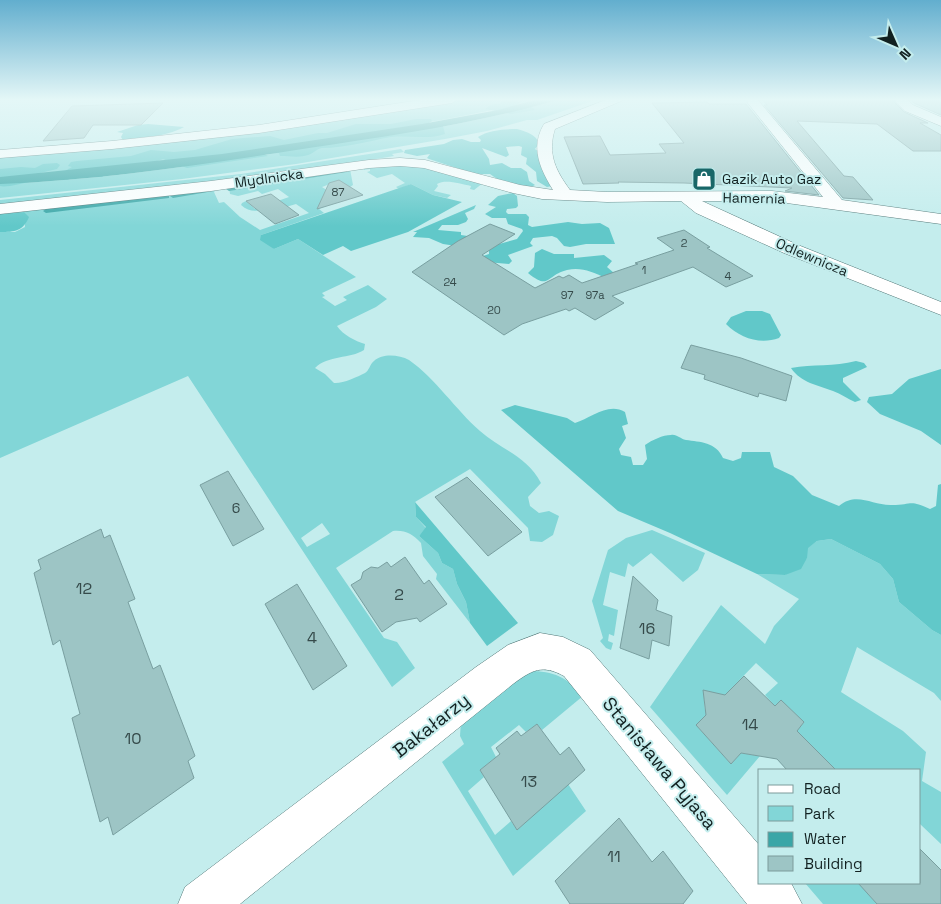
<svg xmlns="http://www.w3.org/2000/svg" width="941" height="904" font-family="'Space Grotesk',sans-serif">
  <rect width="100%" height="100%" fill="#c4eded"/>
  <path fill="#82d6d7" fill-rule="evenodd" d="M459 99H538C466 118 393 128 319 139 213 155 107 170 0 177V155L411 109Z
    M561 99H598L537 120H527L487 131 445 139 296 164 182 179 0 198V184C103 180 207 164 309 148 394 135 479 123 561 99Z
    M401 149 404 152 392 154 394 156 310 170 0 207V200L241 174Z
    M416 165 483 183 474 190 470 189 471 186C460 184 446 179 437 184L438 186 434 191 451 195 447 198 433 195 411 184 399 189 396 187 405 183 392 174 377 178 367 172 370 171V169L364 170 363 167Z
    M350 169 353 185 350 187C335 178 336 182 322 187L336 196 334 203 319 209 324 213 261 235 274 249 298 239 356 277 322 293 325 296 322 297 335 306 347 300 343 297 368 285 387 299 376 307 337 326C343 335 355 341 365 344L364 350C350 359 328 355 315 368L325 374 334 383C342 384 357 377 365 373 369 371 370 364 374 361 383 353 399 355 409 360 436 379 455 409 480 431 500 449 527 456 541 483L528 497 530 506 539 513 549 511 559 516 553 535 542 542 530 541 528 528 470 469 415 502 416 517 426 528 419 536 438 553 442 563 453 569 457 584 466 602 470 623 436 579 437 574 423 556 421 543C412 534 406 530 393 531L336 568 384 638 397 642 415 668 392 687 188 376 0 458V232H15L25 227 24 212 0 214V212L217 189 214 192 219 203 224 202 240 217 260 230 309 213 296 204 279 209 275 206C262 210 252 215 241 205L242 203 246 201 255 209 289 197 278 189 262 194 258 191 238 196 230 194 229 188ZM322 523 330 534 307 547 301 538Z
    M652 530 705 553 698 570 683 582 651 553 633 567 628 563 625 577 610 572 603 605 618 610 614 636 609 634 608 641 613 643 611 650 606 648 600 641 603 638 592 601 608 550 626 538Z
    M831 539 880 564 893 579 899 602 932 630 941 635V701L934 693 857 647 841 692 903 731 926 752 922 781 941 792V844L920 824V770H836L797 731 804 722 781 700 775 706 765 695 778 683 756 663 723 697 710 692 704 699 705 710 708 713 696 725 731 764 741 753 760 756 727 795 650 707 721 605 765 644 774 626 799 599 757 574 785 575 807 558V548L817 541Z
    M529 671C554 671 567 677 583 696L542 730 537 724 526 732 519 725 491 747 496 757 480 770 484 777 468 791 495 835 511 821 517 830 568 784 586 811 513 876 442 762 464 744 460 736 461 721Z
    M805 883H874L867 893 877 904H823Z"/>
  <path fill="#61c8c9" d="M504 99 516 100 520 103 515 106 532 107 535 110 511 114 485 109 492 104H500Z
    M416 119H431L432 121 429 123 443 126 445 134C428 140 409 135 391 137 369 141 345 148 322 148 316 149 314 153 308 155 299 158 290 156 280 156L279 153 264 154 268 156 187 168 163 159 117 175H112L111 171 102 177H76L67 180 61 178 65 171 72 167 68 166 71 162 77 161 131 156 151 150 174 152 195 150 232 139 270 136 284 140 318 133H327L356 124H391Z
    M148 124 184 127C163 138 146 136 123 140L121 137 123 133 117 132 138 125Z
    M517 129C527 132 536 134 539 144L535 149 544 156 552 186 547 187 537 181 536 172 526 164 527 158 521 155 522 147 519 146 506 147 509 155 506 157 482 148 489 159 490 165 502 163 511 168H521L527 172 529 181 535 185 531 187 500 181 490 174H475L429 159 427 158 430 154 417 156 404 153 405 150 444 144 453 140 462 139 471 142H480L481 140 478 137C488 130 505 129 517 129Z
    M57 163 60 165 57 169 40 173 30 182C23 183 6 188 0 186V169L21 167 35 168 43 164Z
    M411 184 433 195 462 202 408 232 351 251 343 246 323 255 298 239 274 249 260 240 261 235Z
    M513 193 517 196 518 206 516 208 507 209 506 212 508 214H526L529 217 528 225 532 227 568 222 582 224 600 223 609 228 615 244H586L570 247 564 246 557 238 552 236 533 238 530 243 533 246 508 255 512 261 509 264 486 262 483 256 489 254V251L443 244 429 238 413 237 417 232H413L476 205 474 209 465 213 468 219 466 222 458 225H442L438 230 461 232V235L474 237 492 246 517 239 523 231 522 229 508 224 506 218H492L485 214 496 207 488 205 498 196Z
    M24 212 29 217C23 231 15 232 0 232V214Z
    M542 249 554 254H574V258L604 255 612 261 607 267 614 273 606 278C592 272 582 267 567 270 546 275 550 291 528 273L534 267 535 253Z
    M746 311H762L770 314 781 335 779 338C760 345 740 338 726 324L731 317Z
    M856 361 864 363 867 367 843 378V382L861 400 855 402C848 399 841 394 833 391 818 385 801 383 791 368 813 364 834 367 856 361Z
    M941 369V445L921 431 880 414 867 402 869 397 892 394 909 379Z
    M515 405 567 418 575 423C591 418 608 402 625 412L628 424 622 426 626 438 619 449 621 455 631 457 633 465H643L647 459 645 445C652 440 663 435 671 435 677 434 680 439 686 440 700 442 716 442 723 458L733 461 741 458 742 452H770L774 467 793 476 812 495 839 506C857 491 873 506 892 505 912 505 909 499 930 509L936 506 938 485 941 484V635L932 630 899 602 893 579 880 564 831 539 817 541 808 548 807 558 801 569 785 575 757 574 670 533 618 511 501 410Z
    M415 502 518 623 487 646 470 623 466 602 457 584 453 569 442 563 438 553 419 536 426 527 416 517Z"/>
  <path fill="#3aa6a7" d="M538 99H561C479 123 394 135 309 148 207 164 103 180 0 184V177L222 154 422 124 498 110Z"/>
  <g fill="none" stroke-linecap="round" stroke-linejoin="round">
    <path fill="#3aa6a7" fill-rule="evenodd" d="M345 170 347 171V172L229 191 226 189Z
      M206 189 209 191 208 192 173 198 170 196Z
      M167 195 169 196V198L46 213 43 211 46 209Z"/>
  </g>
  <path fill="#9dc5c5" stroke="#799fa0" d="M762 99H891L904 112 928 123H920L941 135V151H913L877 124 797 121 844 176 853 177 873 200 843 198 764 105H767Z
    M910 99H941V115L914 103Z
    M707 102 709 104H746L819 195 785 191 792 188 684 183 618 182 619 183 583 184 564 137 600 136 610 155 666 153 659 144 684 143 652 103Z
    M163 103 141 125H93L84 138 43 141 72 106Z
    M339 180 363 195 317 209 329 183Z
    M271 194 299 215 275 224 246 201Z
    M490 224 515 234 482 255 535 288 559 276 563 278 569 275 582 283 638 264 635 263 674 250 657 238 684 230 710 247 707 248 753 276 726 287 693 267 612 296 624 303 595 320 575 308 569 311 566 309 522 324 504 335 412 272 458 241Z
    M691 345 741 358 792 376 786 401 759 393 758 397 704 379 705 375 681 368Z
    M228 471 264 529 233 546 200 485Z
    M467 477 522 532 488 556 435 497Z
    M101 529 104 538 110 535 135 599 128 602 153 669 160 665 195 756 188 761 194 778 113 835 108 817 100 822 72 718 80 714 60 640 53 645 34 573 41 569 38 560Z
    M405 557 424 584 429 580 447 604 420 622 417 618 396 622 382 632 351 585 361 579 363 572 371 567 378 568 387 562 391 567Z
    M633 576 658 600 656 610 672 616 669 646 652 640 649 659 620 648Z
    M297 584 347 666 313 690 265 604Z
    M744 676 775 706 781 700 804 722 797 731 836 770H787L777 759 741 753 731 764 696 725 706 715 703 690 725 695Z
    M537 724 560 755 569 747 585 770 517 830 480 770 500 754 496 748 517 731 521 736Z
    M619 818 652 862 663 851 693 891 683 904H570L555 881Z
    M920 849 941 870V904H877L858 883H920Z"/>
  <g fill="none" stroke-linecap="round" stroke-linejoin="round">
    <g stroke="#527777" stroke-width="1">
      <path id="minor" d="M426 99H458L452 103 259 133 112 149 0 158V150L112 141 259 125Z
        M608 99H626L555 129C547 154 556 171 570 190L607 192 772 191 823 197 747 102 749 99H757L842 200 941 214V224L772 201H702L798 245 941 302V315L784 253 696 213 681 201 607 202 542 199 513 193 424 168 400 166 369 168 211 191 0 214V204L211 181 369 160 400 158 425 160 520 185 553 190C540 169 530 147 544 124Z
        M893 99H907L913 105 941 117V126L905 111Z
        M540 633 563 637 590 650 760 846V883H791L802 904H747L564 676C542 664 532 670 513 684L240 904H178L185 887 476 667 508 645Z"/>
    </g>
    <use href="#minor" fill="#fff" fill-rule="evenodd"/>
  </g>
  <linearGradient id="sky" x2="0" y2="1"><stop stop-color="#62aece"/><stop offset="0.44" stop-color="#e4f7f7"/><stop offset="1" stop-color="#e4f7f7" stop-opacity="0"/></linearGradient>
  <rect width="941" height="226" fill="url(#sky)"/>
  <defs>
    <g id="shop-square" transform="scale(1.25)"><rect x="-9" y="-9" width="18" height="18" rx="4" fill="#196768" stroke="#c4eded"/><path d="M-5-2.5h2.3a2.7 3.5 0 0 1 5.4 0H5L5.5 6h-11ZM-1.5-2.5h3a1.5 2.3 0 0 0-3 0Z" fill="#fff"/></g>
  </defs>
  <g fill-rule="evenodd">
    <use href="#shop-square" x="704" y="179"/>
  </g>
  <g text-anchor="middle" stroke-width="4" stroke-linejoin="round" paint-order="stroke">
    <g font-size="11" fill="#354a4a">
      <text x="338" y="196">87</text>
      <text x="684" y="247">2</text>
      <text x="644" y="274">1</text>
      <text x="728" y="280">4</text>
      <text x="450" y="286">24</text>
      <text x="567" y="299">97</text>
      <text x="595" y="299">97a</text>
      <text x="494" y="314">20</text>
    </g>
    <g font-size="14" fill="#122121" stroke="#c4eded">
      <text transform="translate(269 178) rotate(-8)" y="5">Mydlnicka</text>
      <text transform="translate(754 198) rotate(1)" y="5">Hamernia</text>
      <text transform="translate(812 257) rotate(23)" y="5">Odlewnicza</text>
    </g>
    <g font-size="14" fill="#122121" stroke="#c4eded" text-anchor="start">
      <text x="722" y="184">Gazik Auto Gaz</text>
    </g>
    <g font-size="14" fill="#354a4a">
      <text x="236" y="513">6</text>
    </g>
    <g font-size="16" fill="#354a4a">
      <text x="84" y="594">12</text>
      <text x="399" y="600">2</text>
      <text x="647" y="634">16</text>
      <text x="312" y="643">4</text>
      <text x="750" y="730">14</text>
      <text x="133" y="744">10</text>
      <text x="529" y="787">13</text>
      <text x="614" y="862">11</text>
    </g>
    <g font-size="19" fill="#122121" stroke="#c4eded">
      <text transform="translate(431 725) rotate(-38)" y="7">Bakałarzy</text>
      <text transform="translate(660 763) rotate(50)" y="7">Stanisława Pyjasa</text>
    </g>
  </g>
  <rect x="758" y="769" width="162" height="115" fill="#c4eded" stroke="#7d9b9b"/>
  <rect x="768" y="785" width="25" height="8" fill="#ffffff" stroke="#7d9b9b"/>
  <text x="804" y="794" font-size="15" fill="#122121">Road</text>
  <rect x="768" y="806" width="25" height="15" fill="#82d6d7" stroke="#7d9b9b"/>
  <text x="804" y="819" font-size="15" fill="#122121">Park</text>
  <rect x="768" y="832" width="25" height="15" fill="#3aa6a7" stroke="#7d9b9b"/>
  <text x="804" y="844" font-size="15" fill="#122121">Water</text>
  <rect x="768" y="856" width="25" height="15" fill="#9dc5c5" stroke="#7d9b9b"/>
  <text x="804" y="869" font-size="15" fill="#122121">Building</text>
  <g transform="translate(896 45) rotate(135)" stroke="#c4eded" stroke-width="4" paint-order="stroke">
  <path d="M0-4L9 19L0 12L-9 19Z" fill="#122121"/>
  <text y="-8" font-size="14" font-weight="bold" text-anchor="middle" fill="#122121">N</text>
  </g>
</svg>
